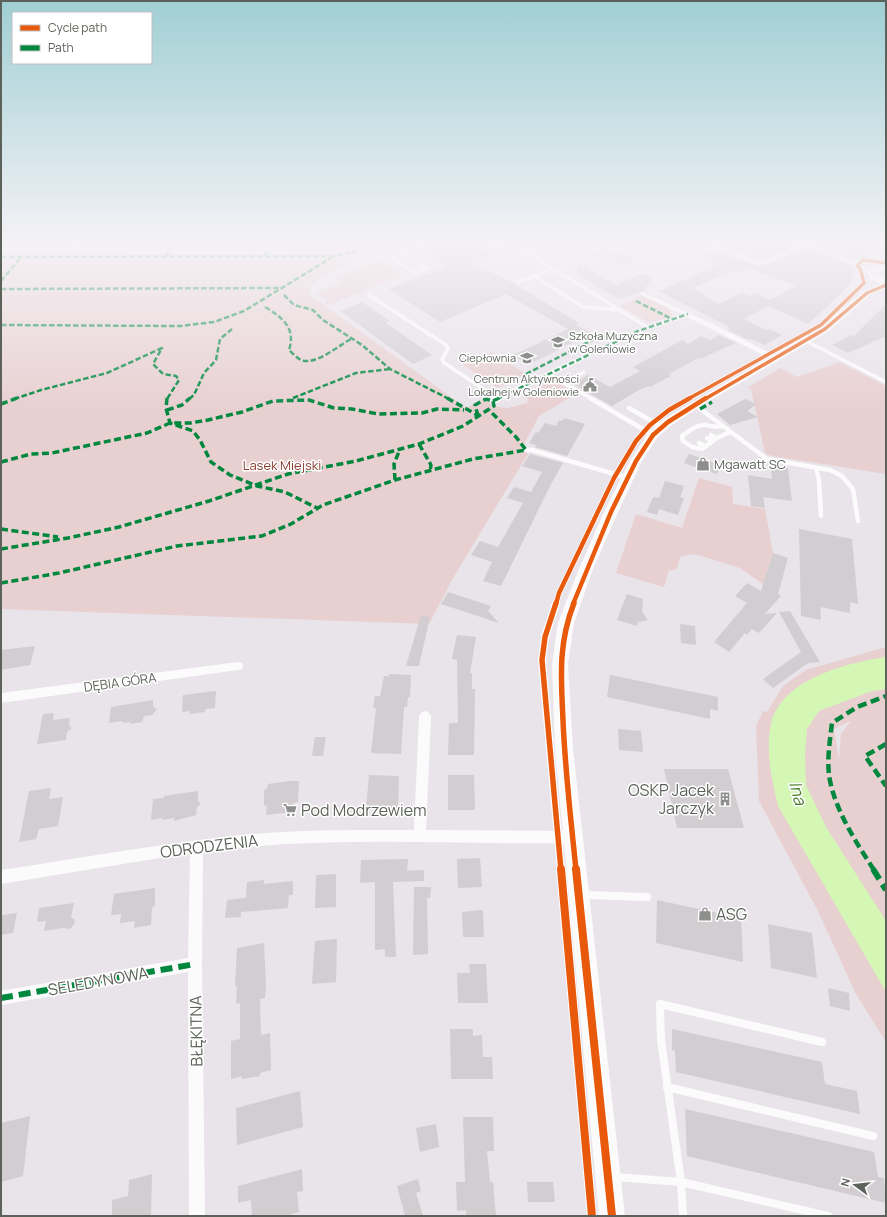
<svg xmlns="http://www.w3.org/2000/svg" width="887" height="1217" font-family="Manrope,sans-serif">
  <rect width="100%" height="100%" fill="#e9e3ea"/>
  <path fill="#e8cfd0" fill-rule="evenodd" d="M115 242H413C374 251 343 262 310 286L309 294 466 408 486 398V400C503 412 508 408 527 403L528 399 522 396 553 380 576 394 539 416 523 446 528 454 453 578 429 624 1 609V251L73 250 70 256H107Z
    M379 261 403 275 329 305 324 303 328 301 316 293 341 283 334 278Z
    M642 295 668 308 672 314 670 318 648 322 620 306Z
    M491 352 526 374 497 388 463 365Z
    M840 362 886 386V474L772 456 765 453 751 389 747 388 780 368 797 377Z
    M699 478 732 487 733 504 765 509 773 553 763 584 740 568 695 554 681 556 676 570H669L664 587 616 573 636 514 682 528Z
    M886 647V1042L856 994 818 911 759 801 756 726 763 711 767 712 783 686 806 670ZM851 721 841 734 839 760 834 729Z"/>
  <path fill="#d4f7b5" d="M886 657V689L872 691 819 711 807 729 805 753 806 785 826 827 886 921V992L778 806C772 780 765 751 771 724 781 679 847 663 886 657Z"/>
  <path fill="#d1cdd1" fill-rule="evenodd" d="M444 242H466L488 251V257L471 264 508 280 579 323 570 328 576 325 592 333 528 365 513 355 568 329 506 294 440 322 389 289 448 266 421 250Z
    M732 242 743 243 753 247 762 242 800 243 766 259H758L725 246Z
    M813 242H819L843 252 846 242 871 248 864 258 858 257 856 261Z
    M602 247 637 259 626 266 591 254Z
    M809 247 855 267 850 285 808 324 768 306 744 319 766 330 769 329 782 335 764 345 754 340 747 339 728 330 730 329 727 326 659 291 716 266 700 258 717 250 757 266 770 264 798 250ZM749 268 797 286 770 300 755 293 749 296 742 292 719 304 693 288 729 272 738 273Z
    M580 264 616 285 643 273 652 278 644 291 618 299 575 272Z
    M362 302 390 321 386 323 432 355 413 364 340 311Z
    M886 304V336L848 353 832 345 851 335 854 336Z
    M719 335 736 343 700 359 698 358 669 374 671 376 650 387 648 386 637 391 612 406 573 384 588 375 610 387 640 371 633 367 682 340 688 344 701 336 710 340Z
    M745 399 757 404 747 411 758 417 730 425 717 414Z
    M564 418 585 424 567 456 535 447 536 445 529 443 536 432 538 433 545 423 556 426 559 420 562 421Z
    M530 454 563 463 550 486 501 586 483 581 492 562 471 555 480 541 498 547 523 503 507 498 514 487 531 492 542 472 522 466Z
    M689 454 721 465 717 474 684 463Z
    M771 466 788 468 792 501 763 497 765 508 751 506 748 475 772 479Z
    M665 481 684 486 680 497 684 498 678 515 659 509 657 515 647 512 653 497 659 498Z
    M799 529 852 539 858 604 850 602V613L820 607 821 620 801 616Z
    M773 553 788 558 778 594 781 596 765 614 777 613 759 633 752 629 747 635 745 633 729 652 714 642 747 603 735 596 747 583 761 591Z
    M448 592 491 606 488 611 499 623 441 604Z
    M627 594 643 599 642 612 648 620 638 622 637 626 617 620Z
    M790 611 820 662 808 663 773 688 763 679 801 652 779 612Z
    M421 615 430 617 419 666H406Z
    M680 624 695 626 696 645 681 643Z
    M457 635 476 637 470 673H472V689H475L474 755H448L449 723H458L457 660 452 659Z
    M35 646 30 665 1 670V650Z
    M389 674 411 675 410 697H408L407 707H404L401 754 371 753 376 708H373L375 696H380L384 676H389Z
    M610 675 718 697V711L710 709V719L607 697Z
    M216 691 215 708 205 709V712L190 714V711L182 712 183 695Z
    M153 700V707L157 709 152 715 144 716 142 722 130 724V722L123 723V721L109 723 111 707Z
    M54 713 53 720 70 718 69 725 72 728 67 732 66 740 37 744 43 714Z
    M618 729 641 731 643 752 619 750Z
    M315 737H326L323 756H312Z
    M664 769H728L744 828H677Z
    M369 775 399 776 398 810H366Z
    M448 775H474L475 810H448Z
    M290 781H299L298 802 293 803V812L266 815 267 805 264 806V790L267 789 268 784Z
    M51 788 49 799 63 797 58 826 39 829 36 839 19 842 29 791Z
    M198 791V801L201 804 197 807 196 815 174 821V818L162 820V818L151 820 153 799 164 798V796Z
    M480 858 482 887 458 888 457 859Z
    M408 859 407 871 424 870V881L393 882 396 957H385V949L375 950V882L360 883 361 860Z
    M336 874V907L315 908 316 875Z
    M264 880V884L293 881V895H289L288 908 241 912V917L225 918 227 900 246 898 247 882Z
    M414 887H431L430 898H427L428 954 413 955Z
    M155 888V905L152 908 151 925 134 928 135 921 120 923 121 914 111 915 114 894Z
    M657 900 741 918 743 962 656 943Z
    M74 903 71 917 74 919 75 923 70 929 63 928 44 931 46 921 37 922 39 908Z
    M483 910 484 937H463L462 912Z
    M17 913 13 933 1 935V915Z
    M768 924 812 933 817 978 771 968Z
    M337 939 336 982 312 984 315 941Z
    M264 943 266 986 265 998 260 999 261 1035 270 1033 271 1070 260 1073V1076L242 1079V1076L231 1079V1041L240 1039V1003L236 1004 237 986H235L237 948Z
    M469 964H486L488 1003H458L457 973H470Z
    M828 988 849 993 850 1011 830 1006Z
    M450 1029H473V1036L482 1035 483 1057H492L493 1079H451Z
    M672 1029 822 1062 825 1084 857 1091 860 1114 676 1072 675 1051 672 1050Z
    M300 1091 303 1127 237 1145 236 1108Z
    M685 1109 874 1152 878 1177 884 1178 886 1203 687 1156Z
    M30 1116 23 1176 1 1182V1123Z
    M463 1117H493L494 1151H487L490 1182H493L496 1216H466V1210L457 1211 456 1182H465Z
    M436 1124 439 1147 420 1152 416 1128Z
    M302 1169 303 1191 297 1192 299 1212 285 1216H252L251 1200 238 1203V1186Z
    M152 1174 151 1216H112V1200L128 1196 129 1180Z
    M418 1179 421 1191 416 1193 423 1216H405L397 1186Z
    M527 1182H553L555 1202H528Z"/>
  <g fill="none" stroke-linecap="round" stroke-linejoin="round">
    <path stroke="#fcfbfc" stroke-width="3.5" d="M478 242 528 253 647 327
      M781 255 797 247 809 244
      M422 265 427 268 415 273 394 260V257L408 249 433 242
      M534 276 583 307 618 310
      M518 282 554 269
      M369 295 446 345 448 349 442 359 443 362 498 399
      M806 341 886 382
      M548 374 592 399
      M564 383 584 372"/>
    <path stroke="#fcfbfc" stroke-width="4.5" d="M590 398 653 435
      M695 405 767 459 830 470 842 476 853 489 858 521
      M629 408 662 427
      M722 426C716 428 712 426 706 425 697 424 689 431 682 436L683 441 692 447 702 449 717 438 730 432
      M711 435 717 438
      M707 438 713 441
      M699 443 705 446
      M526 450H532L628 478
      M816 468 819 480 821 516"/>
    <path stroke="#fcfbfc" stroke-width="8" d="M584 895 647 897
      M667 1087 873 1136
      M615 1177 681 1182 661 1040 660 1004 822 1042
      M683 1216 681 1182 828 1216"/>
    <path fill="#fcfbfc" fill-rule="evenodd" d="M80 242H86L79 250 1 251V247L77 246Z
      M702 242H711L758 261 766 260 781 253 784 255 769 263 757 265Z
      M801 242H809L875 271 870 272Z
      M643 292 711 323 780 358 773 360 687 317 640 332 496 403H490V399L636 330 682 314 641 295 640 294Z
      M238 662 242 663 243 666 242 669 238 670 1 703V693Z
      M425 711 429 713 431 716 426 830 573 831 577 833 579 837 577 841 573 843C450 845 326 835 203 852L202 964 205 1216H189L188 972 1 1005V991L188 958 190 853 1 884V870C82 858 163 843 244 835 301 829 357 830 414 830L419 716 421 713Z"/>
    <path fill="#fcfbfc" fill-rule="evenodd" d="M886 264V270L876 273 886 279V288L870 295 829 331 699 407 672 425 657 438 642 461 618 512 593 569 574 623 568 664 573 749 625 1216H599L555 749 552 664 558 623 579 569 604 512 630 461 649 432 664 419 691 403 821 327 864 291 880 284 872 280 866 273 871 267Z"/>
    <path stroke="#00873e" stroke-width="2.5" stroke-dasharray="5.5 2.5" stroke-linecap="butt" d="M350 248 351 242
      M265 256 270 242
      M1 257 336 256 356 251
      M166 257 174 242
      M1 281 21 257
      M1 289 279 288
      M284 295 294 305 313 310 323 320 362 345 390 369 449 399
      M636 301 672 319
      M265 307C283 318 296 328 289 350 292 353 297 358 301 360 315 366 338 346 351 339
      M1 325 180 326 214 322 244 311 331 258
      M526 374 598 337
      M293 398 356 373 390 369
      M14 399 41 390 107 373 162 348 153 364 163 374 176 376 179 380 167 399
      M189 399 194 395 204 373 216 360 220 339 232 329
      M485 399H487
      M497 399 638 331 688 314"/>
    <path stroke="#00873e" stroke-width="3.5" stroke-dasharray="7 3.5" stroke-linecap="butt" d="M167 398 166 408 170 423 193 431 200 440 211 462 230 475 257 486 285 492 317 508
      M447 398 479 416
      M493 401 499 398
      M1 404 17 398
      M700 409 712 402
      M167 410 182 405 190 398
      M478 416 475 405 486 399 493 401
      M419 444 431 465 430 471
      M1 462 31 454 52 453 147 433 170 423H190L208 420 242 412 273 401 309 400 334 408 352 409 378 414 422 413 437 409 464 410
      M395 480 394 464 400 449
      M1 529 58 537
      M1 549 68 538 119 527 209 501 288 474 356 461 419 444 463 426 494 406 493 401
      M1 583 59 573 177 546 262 536 291 524 323 505 395 480 473 459 526 450 516 437 489 410"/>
    <path stroke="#00873e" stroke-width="4.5" stroke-dasharray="9 4.5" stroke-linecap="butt" d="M886 744 865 756 886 786
      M874 870C856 842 834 809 829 775 827 758 830 740 832 723L857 707 886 696"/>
    <path stroke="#00873e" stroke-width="6" stroke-dasharray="12 6" stroke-linecap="butt" d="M873 869 886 890
      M1 998 195 964"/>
    <g stroke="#fff" stroke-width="5">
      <path id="cycleway-far3" d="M688 399 821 325 864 283 860 268 857 266 863 260 886 263
        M705 399 825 329 867 293 886 285"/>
    </g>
    <g stroke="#fff" stroke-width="6">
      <path id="cycleway-far2" d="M556 604 559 593 614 478 636 441 650 425 669 410 690 398
        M573 604 611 512 636 461 653 435 668 422 706 398"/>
    </g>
    <g stroke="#fff" stroke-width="8">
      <path id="cycleway-far1" d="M556 603 545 637 542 660 561 870
        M574 603C558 644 561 677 563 720 565 770 571 820 576 870"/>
    </g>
    <g stroke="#fff" stroke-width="10">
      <path id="cycleway" d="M561 869 592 1216
        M576 869 612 1216"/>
    </g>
    <use href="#cycleway-far3" stroke="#e8590c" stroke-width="3.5"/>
    <use href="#cycleway-far2" stroke="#e8590c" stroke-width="4.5"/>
    <use href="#cycleway-far1" stroke="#e8590c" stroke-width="5.5"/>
    <use href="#cycleway" stroke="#e8590c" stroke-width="8"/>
  </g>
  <linearGradient id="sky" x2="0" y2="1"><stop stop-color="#a0cfd4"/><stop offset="0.59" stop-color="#f5f2f6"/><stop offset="1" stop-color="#f5f2f6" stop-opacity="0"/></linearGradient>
  <rect width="887" height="413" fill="url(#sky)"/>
  <defs>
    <g id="school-bare" transform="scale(1.08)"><path d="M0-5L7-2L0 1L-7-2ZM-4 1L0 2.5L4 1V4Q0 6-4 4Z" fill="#8d8f8c" stroke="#fff" stroke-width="2.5" paint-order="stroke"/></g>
    <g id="civic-bare" transform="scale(1.08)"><path d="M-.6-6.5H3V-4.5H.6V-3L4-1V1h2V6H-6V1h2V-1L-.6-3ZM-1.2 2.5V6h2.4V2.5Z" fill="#8d8f8c" stroke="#fff" stroke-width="2.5" paint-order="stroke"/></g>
    <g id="shop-bare" transform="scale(1.08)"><path d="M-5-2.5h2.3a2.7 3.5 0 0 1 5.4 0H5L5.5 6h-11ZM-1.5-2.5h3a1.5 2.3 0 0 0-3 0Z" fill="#8d8f8c" stroke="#fff" stroke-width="2.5" paint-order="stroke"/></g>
    <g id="building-bare" transform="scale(1.08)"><path d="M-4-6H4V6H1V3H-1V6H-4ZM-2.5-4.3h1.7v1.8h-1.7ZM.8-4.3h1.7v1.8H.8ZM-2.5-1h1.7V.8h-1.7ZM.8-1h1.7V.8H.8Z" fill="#8d8f8c" stroke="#fff" stroke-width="2.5" paint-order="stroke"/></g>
    <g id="supermarket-bare" transform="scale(1.08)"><path d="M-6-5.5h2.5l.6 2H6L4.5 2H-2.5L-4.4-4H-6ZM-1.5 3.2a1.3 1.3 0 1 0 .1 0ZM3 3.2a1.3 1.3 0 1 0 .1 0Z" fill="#8d8f8c" stroke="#fff" stroke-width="2.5" paint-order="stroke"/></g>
  </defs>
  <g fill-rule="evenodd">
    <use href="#school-bare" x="558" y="342"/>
    <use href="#school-bare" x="527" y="358"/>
    <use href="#civic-bare" x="590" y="385"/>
    <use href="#shop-bare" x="703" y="464"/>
    <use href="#building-bare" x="725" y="799"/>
    <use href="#supermarket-bare" x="290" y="810"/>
    <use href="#shop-bare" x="705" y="914"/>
  </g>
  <g text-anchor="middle" stroke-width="3" stroke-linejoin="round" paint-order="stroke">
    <g font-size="11" fill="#5c6259" stroke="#fff" text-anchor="end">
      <text x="569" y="340" text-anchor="start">Szkoła Muzyczna<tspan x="569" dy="13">w Goleniowie</tspan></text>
      <text x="516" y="362">Ciepłownia</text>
      <text x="579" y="383">Centrum Aktywności<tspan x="579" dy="13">Lokalnej w Goleniowie</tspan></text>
    </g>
    <g font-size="13" fill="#5c6259" stroke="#fff" text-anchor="start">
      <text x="714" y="469">Mgawatt SC</text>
    </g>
    <g font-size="13" fill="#8a3e30" stroke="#fff">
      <text x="282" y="470">Lasek Miejski</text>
    </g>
    <g font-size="13" fill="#5c6259" stroke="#fff">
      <text transform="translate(120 682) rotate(-8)" y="5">DĘBIA GÓRA</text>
    </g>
    <g font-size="16" fill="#5c6259" stroke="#fff" text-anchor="start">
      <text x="714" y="796" text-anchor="end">OSKP Jacek<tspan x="714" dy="18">Jarczyk</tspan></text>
      <text x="301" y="816">Pod Modrzewiem</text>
      <text x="716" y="920">ASG</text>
    </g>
    <g font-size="16" fill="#5c6259" stroke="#fff">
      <text transform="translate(209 846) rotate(-7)" y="6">ODRODZENIA</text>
      <text transform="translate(98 981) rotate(-10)" y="6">SELEDYNOWA</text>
      <text transform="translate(196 1031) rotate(-91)" y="6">BŁĘKITNA</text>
    </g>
    <g font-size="17" font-style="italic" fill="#4b7f2a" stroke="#fff">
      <text transform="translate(798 793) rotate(74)" y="6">Ina</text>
    </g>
  </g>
  <rect width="887" height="1217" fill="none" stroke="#5c6259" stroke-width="4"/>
  <rect x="12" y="12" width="140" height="52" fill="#ffffff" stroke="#bec0bd"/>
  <rect x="20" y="25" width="20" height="6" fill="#e8590c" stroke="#bec0bd"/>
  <text x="48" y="32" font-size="12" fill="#5c6259">Cycle path</text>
  <rect x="20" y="45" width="20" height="6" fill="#00873e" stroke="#bec0bd"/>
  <text x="48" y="52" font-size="12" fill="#5c6259">Path</text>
  <g transform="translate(855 1185) rotate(285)" stroke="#ffffff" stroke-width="3" paint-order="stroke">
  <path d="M0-3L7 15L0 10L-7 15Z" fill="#5c6259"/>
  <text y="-6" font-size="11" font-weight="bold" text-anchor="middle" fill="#5c6259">N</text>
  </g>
</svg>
